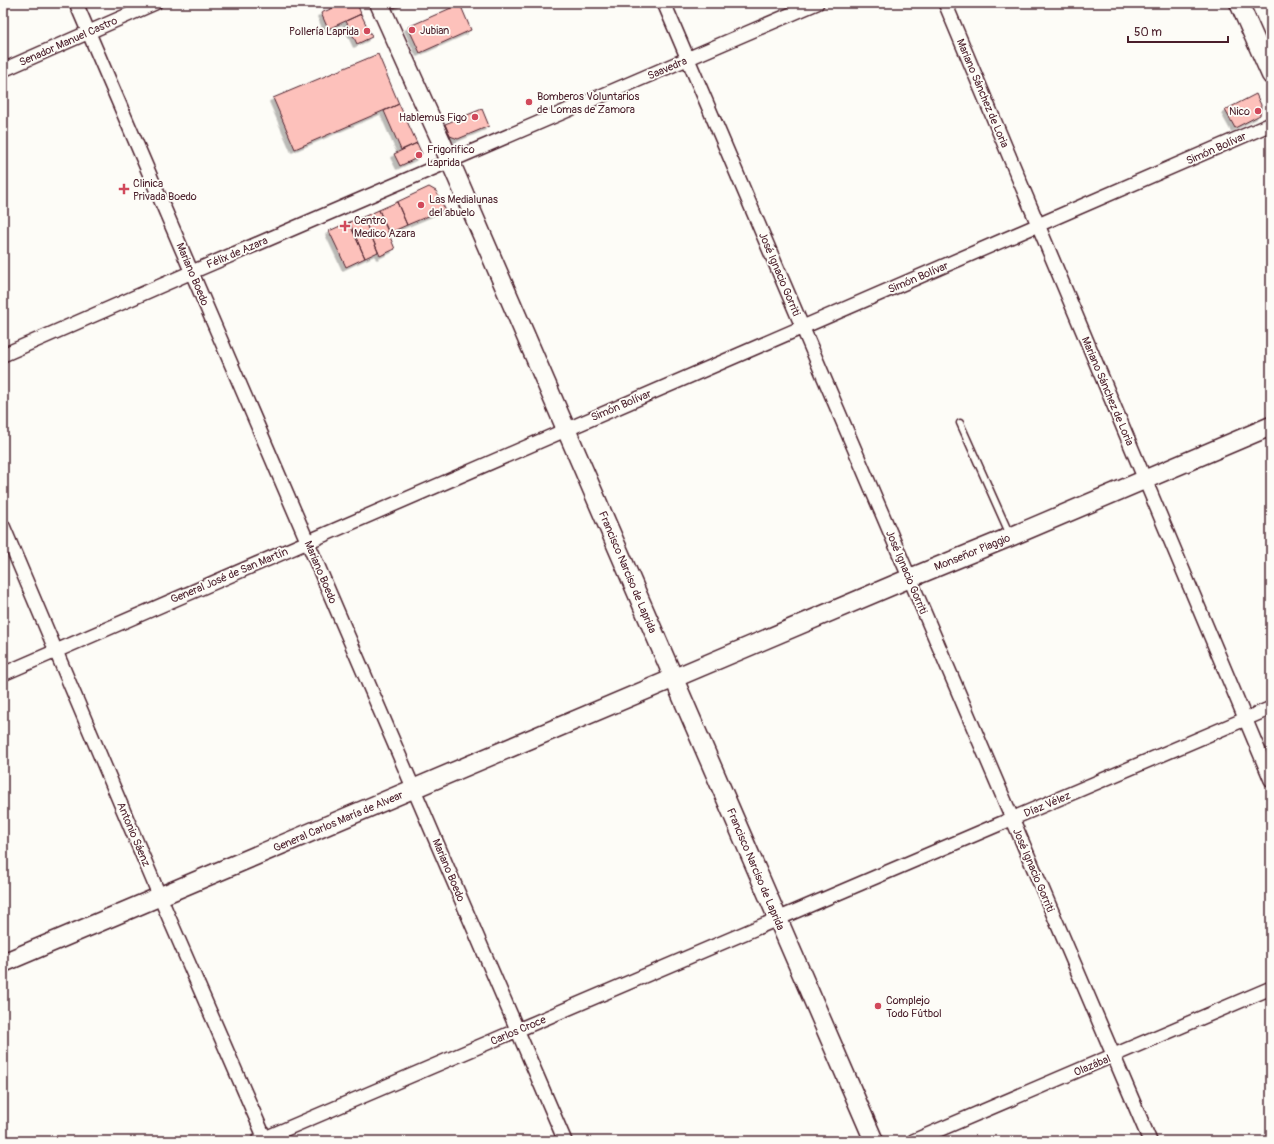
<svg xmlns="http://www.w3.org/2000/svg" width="1274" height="1144" font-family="Pangolin,sans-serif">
  <defs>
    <filter id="shadow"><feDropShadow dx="-3.5" dy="3.5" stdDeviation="0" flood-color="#0004"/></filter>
  </defs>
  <rect width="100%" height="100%" fill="#fdfcf7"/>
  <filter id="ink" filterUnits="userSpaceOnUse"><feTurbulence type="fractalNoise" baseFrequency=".025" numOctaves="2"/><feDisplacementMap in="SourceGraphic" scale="8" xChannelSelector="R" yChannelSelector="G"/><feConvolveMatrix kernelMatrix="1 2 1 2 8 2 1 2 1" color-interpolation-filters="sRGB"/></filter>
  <g filter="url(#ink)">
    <path fill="#fdc1bb" stroke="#4a1f2b" filter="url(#shadow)" d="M345 3H357L361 14 328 29 321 13Z
      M392 3H404L394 8Z
      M460 4 471 30 420 53 408 27Z
      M361 14 372 37 357 44 346 21Z
      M378 54 399 104 295 149 273 98Z
      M1256 94 1261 105 1260 115 1235 128 1225 110Z
      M399 104 417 143 401 150 384 111Z
      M482 109 489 126 458 139 450 136 445 124Z
      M417 143 422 154 419 157 400 166 394 154Z
      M429 187 436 191 445 209 407 225 397 202Z
      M397 202 407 225 389 233 379 210Z
      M379 210 395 249 380 256 363 217Z
      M363 217 378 252 365 258 349 222Z
      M349 222 365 258 346 267 329 231Z"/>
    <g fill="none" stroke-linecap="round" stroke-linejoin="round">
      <g stroke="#4a1f2b" stroke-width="9">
        <path id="lane" d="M960 423 1010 535"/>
      </g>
      <g stroke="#4a1f2b" stroke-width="16">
        <path id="street" d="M76 3 565 1141
          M664 3 1150 1141
          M945 3 1271 780
          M3 70 155 3
          M3 355 192 272 817 3
          M3 526 160 897 266 1141
          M3 674 1271 124
          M258 1141 1271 708
          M913 1141 1271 988"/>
      </g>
      <g stroke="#4a1f2b" stroke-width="21">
        <path id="secondary" d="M379 3 450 161 874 1141
          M1239 3 1271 75
          M3 963 910 578 1010 537 1271 426"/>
      </g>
      <use href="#lane" stroke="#fdfcf7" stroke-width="6"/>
      <use href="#street" stroke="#fdfcf7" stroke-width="13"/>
      <use href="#secondary" stroke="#fdfcf7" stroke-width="18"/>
    </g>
  </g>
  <g fill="#d1495b" stroke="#fdfcf7" stroke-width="1.5">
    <circle cx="412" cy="30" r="4"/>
    <circle cx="367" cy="31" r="4"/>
    <circle cx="529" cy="102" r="4"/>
    <circle cx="1258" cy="111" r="4"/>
    <circle cx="475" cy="117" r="4"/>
    <circle cx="419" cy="155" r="4"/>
    <path d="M122 183h4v4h4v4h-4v4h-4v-4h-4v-4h4z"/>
    <circle cx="421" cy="205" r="4"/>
    <path d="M343 220h4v4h4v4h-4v4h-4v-4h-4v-4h4z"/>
    <circle cx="878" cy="1006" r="4"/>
  </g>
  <g text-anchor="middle" stroke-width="3.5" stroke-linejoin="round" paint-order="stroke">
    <g font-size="11" fill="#4a1f2b" stroke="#fdfcf7" text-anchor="start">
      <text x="420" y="34">Jubian</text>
      <text x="359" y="35" text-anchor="end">Pollería Laprida</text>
      <text x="537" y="100">Bomberos Voluntarios<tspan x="537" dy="13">de Lomas de Zamora</tspan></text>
      <text x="1250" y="115" text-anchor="end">Nico</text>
      <text x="467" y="121" text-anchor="end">Hablemus Figo</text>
      <text x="427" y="153">Frigorifico<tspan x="427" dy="13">Laprida</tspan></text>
      <text x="133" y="187">Clinica<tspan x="133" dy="13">Privada Boedo</tspan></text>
      <text x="429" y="203">Las Medialunas<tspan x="429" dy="13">del abuelo</tspan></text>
      <text x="354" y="224">Centro<tspan x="354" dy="13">Medico Azara</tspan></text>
      <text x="886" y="1004">Complejo<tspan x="886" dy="13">Todo Fútbol</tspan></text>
    </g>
    <g font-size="11" fill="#4a1f2b" stroke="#fdfcf7">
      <text transform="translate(68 41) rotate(-24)" y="4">Senador Manuel Castro</text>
      <text transform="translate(667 68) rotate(-23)" y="4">Saavedra</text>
      <text transform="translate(983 93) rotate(67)" y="4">Mariano Sánchez de Loria</text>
      <text transform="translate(1216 148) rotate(-24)" y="4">Simón Bolívar</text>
      <text transform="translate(237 252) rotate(-23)" y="4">Félix de Azara</text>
      <text transform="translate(193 274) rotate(67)" y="4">Mariano Boedo</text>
      <text transform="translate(780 274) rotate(67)" y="4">José Ignacio Gorriti</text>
      <text transform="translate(918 277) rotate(-23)" y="4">Simón Bolívar</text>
      <text transform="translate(1108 391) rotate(67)" y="4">Mariano Sánchez de Loria</text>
      <text transform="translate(621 405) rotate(-23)" y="4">Simón Bolívar</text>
      <text transform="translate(972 552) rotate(-22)" y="4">Monseñor Piaggio</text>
      <text transform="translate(321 572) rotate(67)" y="4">Mariano Boedo</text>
      <text transform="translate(628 572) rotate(67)" y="4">Francisco Narciso de Laprida</text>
      <text transform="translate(907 572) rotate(67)" y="4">José Ignacio Gorriti</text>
      <text transform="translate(229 575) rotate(-23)" y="4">General José de San Martín</text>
      <text transform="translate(1047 804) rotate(-23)" y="4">Díaz Vélez</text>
      <text transform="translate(338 821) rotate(-23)" y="4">General Carlos María de Alvear</text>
      <text transform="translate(134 834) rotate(67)" y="4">Antonio Sáenz</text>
      <text transform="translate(756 869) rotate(67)" y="4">Francisco Narciso de Laprida</text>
      <text transform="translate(449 870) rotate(67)" y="4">Mariano Boedo</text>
      <text transform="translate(1034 870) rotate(67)" y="4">José Ignacio Gorriti</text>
      <text transform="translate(518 1030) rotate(-23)" y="4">Carlos Croce</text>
      <text transform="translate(1092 1065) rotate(-23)" y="4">Olazábal</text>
    </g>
  </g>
  <rect width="1274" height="1144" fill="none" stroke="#fdfcf7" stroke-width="16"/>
  <rect x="8" y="8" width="1258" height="1128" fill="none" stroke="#4a1f2b" stroke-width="1.5" filter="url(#ink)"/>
  <path d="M1128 36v6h100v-6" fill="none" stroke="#4a1f2b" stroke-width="2"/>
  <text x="1134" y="36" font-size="12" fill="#4a1f2b" stroke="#fdfcf7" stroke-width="3" paint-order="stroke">50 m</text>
</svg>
